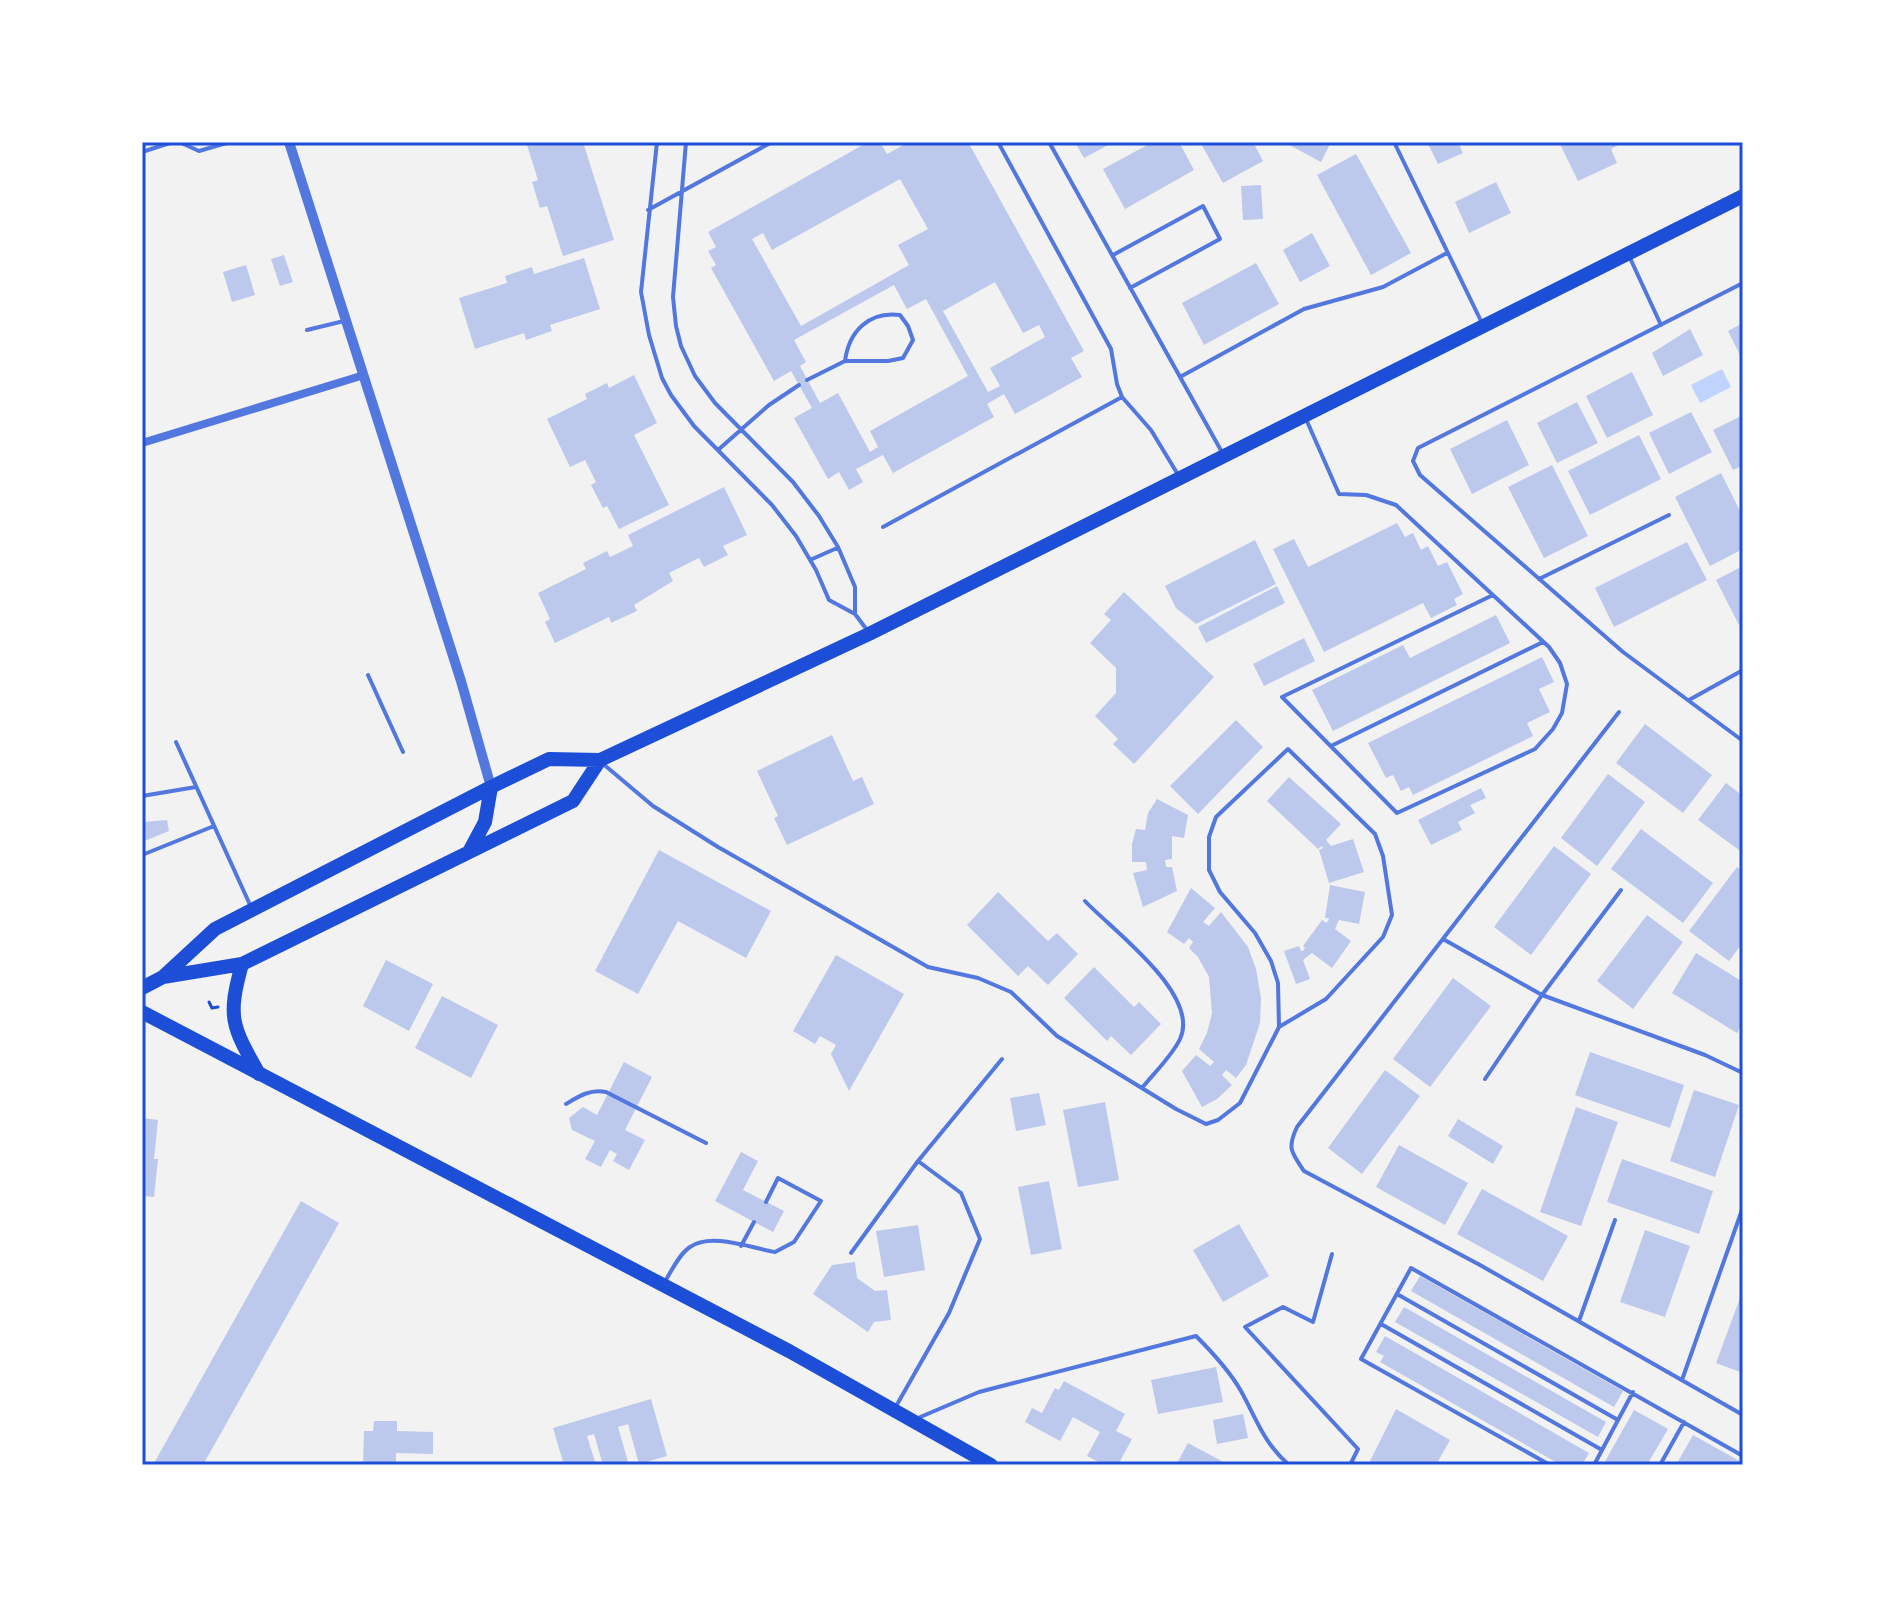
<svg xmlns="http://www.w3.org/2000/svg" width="1885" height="1607" font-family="Overpass,sans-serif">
  <rect width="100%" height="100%" fill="#f2f2f2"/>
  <path fill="#bfd3fe" d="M1722 369 1731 387 1700 403 1691 385Z"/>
  <path fill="#bdc9ec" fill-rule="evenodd" d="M526 142H583L614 240 563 256 547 206 540 208 532 182 538 180Z
    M868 142H880L887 154 909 142H968L1084 351 1071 358 1082 377 1015 414 1004 394 987 404 994 417 893 473 883 455 856 469 863 482 849 490 839 472 828 479 794 418 812 408 791 371 774 381 711 268 716 265 708 251 716 247 708 232ZM900 179 928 229 898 245 909 265 801 326 752 239 763 233 772 250ZM995 282 1023 333 1039 325 1045 337 990 368 1000 386 988 392 943 311ZM894 285 907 309 926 299 968 376 870 431 878 447 870 452 838 393 820 403 800 366 806 362 794 340Z
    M1075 142H1114L1084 158Z
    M1153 142H1179L1194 170 1125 209 1103 169Z
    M1200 142H1253L1263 161 1223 183Z
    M1284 142H1331L1321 162Z
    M1427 142H1458L1463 153 1438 164Z
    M1559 142H1624L1611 149 1617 163 1578 181Z
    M1356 154 1411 253 1371 275 1317 175Z
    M1496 182 1511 213 1469 233 1455 202Z
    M1261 185 1263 219 1243 220 1241 186Z
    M1312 233 1330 266 1300 282 1283 250Z
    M284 255 293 282 280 286 271 259Z
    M584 258 600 309 550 325 552 331 526 340 524 333 475 349 459 298 507 283 505 276 532 267 534 274Z
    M1256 263 1279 304 1204 345 1182 303Z
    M246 265 255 295 232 302 223 272Z
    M1743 323V361L1728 331Z
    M1690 329 1703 355 1663 376 1652 353Z
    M1632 372 1653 415 1607 438 1586 396Z
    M634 375 657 423 634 435 669 505 619 529 607 506 603 508 591 485 596 482 585 460 570 467 547 419 587 399 585 394 607 383 609 388Z
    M1577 402 1598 443 1557 463 1537 423Z
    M1691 412 1712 452 1669 474 1649 433Z
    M1743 415V465L1733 470 1713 430Z
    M1507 420 1529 465 1472 494 1450 449Z
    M1639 435 1661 479 1590 515 1568 471Z
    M1552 465 1588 536 1544 558 1508 487Z
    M1721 473 1743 517V549L1710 566 1675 497Z
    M724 487 747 535 723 546 728 555 704 567 699 558 669 573 673 581 634 605 637 611 611 623 609 617 555 643 545 622 550 619 538 593 586 569 583 563 607 551 610 557 633 546 628 535Z
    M1397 523 1405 537 1413 533 1421 550 1428 546 1438 566 1447 562 1463 594 1454 599 1457 605 1431 618 1423 603 1324 652 1273 549 1294 539 1308 567Z
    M1255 540 1276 584 1196 624 1176 608 1165 586Z
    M1687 542 1707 580 1614 627 1595 588Z
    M1743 566V623L1739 625 1716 580Z
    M1277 586 1285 603 1206 643 1198 627Z
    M1124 592 1214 677 1134 764 1113 744 1118 739 1095 716 1116 693V668L1090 643 1111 620 1104 614Z
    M1496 615 1510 643 1333 731 1312 690 1403 645 1410 658Z
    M1304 638 1315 661 1264 686 1253 664Z
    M1542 657 1554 682 1539 689 1550 712 1527 723 1533 736 1413 795 1409 787 1401 791 1393 775 1386 778 1368 743Z
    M1236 720 1263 747 1198 814 1170 786Z
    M1645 724 1712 775 1683 813 1616 763Z
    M832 735 853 781 862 777 874 804 787 845 774 818 778 816 757 771Z
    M1608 774 1645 802 1597 866 1561 838Z
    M1289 777 1341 824 1326 840 1331 846 1353 839 1364 872 1329 883 1319 850 1323 848 1322 846 1318 849 1267 801Z
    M1726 783 1743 796V853L1698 820Z
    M1481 788 1486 798 1470 805 1475 813 1458 822 1462 830 1431 845 1418 820Z
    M1157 799 1188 815 1184 838 1172 836V859L1165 860 1166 867H1172L1177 891 1143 907 1133 873 1147 870 1146 862H1132V844L1136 829 1145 830 1148 813Z
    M167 820 169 831 142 842V822Z
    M1641 829 1713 883 1683 923 1611 869Z
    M1554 846 1591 874 1531 955 1494 927Z
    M659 850 771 911 746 958 678 921 638 994 595 971Z
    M1737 867 1743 871V942L1729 961 1689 931Z
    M1330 885 1365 892 1359 924 1339 920 1335 929 1351 941 1332 968 1312 953 1303 960 1310 979 1296 984 1284 951 1299 946 1301 951H1303L1305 948 1303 946 1322 920 1326 923 1328 921 1329 918H1325Z
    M1191 888 1215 908 1203 922 1209 926 1221 912 1248 947 1256 969 1261 998 1260 1023 1246 1065 1236 1078 1226 1070 1222 1075 1232 1085 1217 1099 1202 1107 1182 1071 1196 1055 1210 1066 1214 1062 1199 1049 1207 1033 1212 1013 1209 977 1198 957 1189 948 1193 942 1189 938 1184 944 1167 932Z
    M998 892 1048 941 1057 933 1078 954 1048 985 1028 966 1018 976 967 925Z
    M1647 915 1683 942 1633 1009 1597 981Z
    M1696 953 1743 982V1022L1737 1033 1672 993Z
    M836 955 904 994 849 1091 831 1054 836 1045 820 1036 815 1044 793 1031Z
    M386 960 433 984 409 1031 363 1006Z
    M1094 967 1134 1007 1139 1002 1161 1024 1131 1055 1111 1036 1107 1041 1064 998Z
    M1453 978 1491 1006 1430 1087 1393 1059Z
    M442 996 498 1025 471 1078 415 1048Z
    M1590 1052 1684 1085 1670 1128 1575 1095Z
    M624 1062 652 1077 625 1130 645 1140 629 1170 613 1161 617 1154 610 1150 601 1167 585 1159 595 1141 572 1130 569 1118 583 1107 597 1115Z
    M1385 1070 1420 1096 1362 1174 1328 1148Z
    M1694 1090 1739 1105 1715 1177 1670 1161Z
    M1039 1093 1046 1125 1016 1131 1010 1098Z
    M1105 1102 1119 1180 1078 1187 1063 1110Z
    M1576 1107 1618 1122 1581 1226 1540 1212Z
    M142 1118 158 1120 154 1159H158L154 1197 142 1196Z
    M1458 1119 1503 1146 1493 1164 1448 1136Z
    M1399 1145 1468 1183 1445 1225 1376 1187Z
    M741 1152 758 1161 743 1190 784 1211 773 1232 715 1201Z
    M1622 1159 1713 1191 1699 1234 1607 1202Z
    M1049 1181 1062 1249 1031 1255 1018 1187Z
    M1482 1189 1568 1236 1543 1281 1457 1234Z
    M301 1201 339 1223 203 1465H153Z
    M1239 1224 1269 1276 1223 1302 1193 1250Z
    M918 1225 925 1270 884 1277 876 1231Z
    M1645 1230 1690 1246 1665 1317 1620 1302Z
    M855 1262 857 1278 875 1291 887 1290 891 1320 874 1322 868 1332 813 1294 832 1265Z
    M1420 1276 1623 1391 1614 1407 1411 1291Z
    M1743 1290V1373L1716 1363Z
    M1404 1307 1606 1422 1598 1437 1395 1322Z
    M1385 1336 1589 1453 1582 1465H1561L1380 1362 1384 1356 1376 1352Z
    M1216 1367 1223 1402 1158 1414 1151 1380Z
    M1064 1381 1125 1414 1116 1431 1132 1439 1118 1465H1104L1087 1456 1100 1432 1073 1417 1060 1441 1025 1422 1032 1408 1042 1413 1055 1388 1059 1390Z
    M651 1399 667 1456 639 1464 628 1424 618 1427 629 1465H603L594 1434 587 1436 596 1465H564L553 1428Z
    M1396 1409 1450 1440 1436 1465H1368Z
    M1634 1410 1668 1429 1647 1465H1603Z
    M1243 1414 1248 1438 1217 1444 1213 1420Z
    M374 1421H397V1431L433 1432V1454L396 1453V1462H417V1465H363L364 1431H373Z
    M1693 1435 1743 1463V1465H1676Z
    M1188 1443 1229 1465H1176Z"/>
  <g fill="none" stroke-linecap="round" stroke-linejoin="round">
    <path stroke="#1d4ed8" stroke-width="3" d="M209 1002 212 1008 218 1007"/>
    <path stroke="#5277de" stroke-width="4" d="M179 142 199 151 230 142
      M657 142 641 292 649 335 662 378 671 395 694 426 772 505 796 536 816 570 829 600 855 614 867 630
      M686 142 673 297 676 326 681 346 695 376 715 403 793 482 819 516 838 547 855 587V614
      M998 142 1111 349 1117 384 1122 397 1151 430 1177 473
      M1049 142 1223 454
      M1394 142 1482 323
      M142 152 173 142
      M648 210 772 142
      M1113 255 1203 206 1220 239 1130 288
      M1630 258 1661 325
      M1743 283 1418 448 1413 461 1420 475 1623 652 1743 741
      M307 330 344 321
      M1180 377 1304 309 1383 287 1447 253
      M807 380 845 361H888L903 358 913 340 908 326 900 315C869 311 849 331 845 361
      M1306 419 1339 494 1366 495 1396 505 1549 647 1560 663 1567 684 1562 713 1553 729 1535 749 1397 813 1282 697 1493 595
      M718 450 769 405 799 385
      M883 527 1122 397
      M810 560 837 548
      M1539 579 1669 515
      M368 675 403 752
      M1689 700 1743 670
      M1619 712 1297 1127C1287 1148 1291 1152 1304 1171L1480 1265 1743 1415
      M176 742 251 907
      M1331 746 1543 642
      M602 763 653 806 718 847 928 967 978 978 1011 992 1057 1036 1176 1109 1206 1124 1218 1120 1240 1103 1279 1027 1278 983 1271 961 1255 933 1220 892 1209 870V837L1216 817 1288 749 1375 834 1383 856 1392 915 1383 937 1326 999 1279 1027
      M142 796 196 787
      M142 855 214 826
      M1085 901C1112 930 1201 994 1180 1039 1172 1056 1154 1073 1142 1088
      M1443 939 1542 995 1705 1055 1743 1073
      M1485 1079 1542 995 1621 890
      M566 1104C579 1096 590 1089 606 1092L706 1143
      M741 1246 754 1222
      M851 1253 918 1161
      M1332 1254 1313 1322 1283 1307 1245 1327 1358 1449 1350 1465
      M664 1283C671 1272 679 1254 690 1247 711 1232 751 1248 775 1252L794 1242 821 1201 778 1178 766 1202
      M1397 1294 1618 1420
      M1579 1321 1615 1220
      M1381 1324 1602 1450
      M1682 1380 1743 1207
      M895 1408 949 1313 980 1239 961 1193 918 1161 1002 1059
      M918 1418 979 1392 1196 1336C1213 1353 1229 1370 1241 1391 1257 1420 1263 1442 1289 1465
      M1550 1465 1361 1359 1411 1268 1743 1456
      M1594 1465 1633 1392
      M1660 1465 1684 1422"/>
    <path stroke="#5277de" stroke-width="8" d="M142 443 364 375"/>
    <path stroke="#5277de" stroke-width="10" d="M289 142 461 681 491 787"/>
    <path stroke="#1d4ed8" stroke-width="14" d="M470 850 485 822 491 787
      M242 964C227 1018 232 1026 259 1074
      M163 977 242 964 573 801 600 760
      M142 988 163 977 215 929 491 787 549 759 600 760 869 634 1743 196
      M142 1012 789 1351 991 1465"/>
  </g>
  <rect width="1885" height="1607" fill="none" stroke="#ffffff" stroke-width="288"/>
  <rect x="144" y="144" width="1597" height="1319" fill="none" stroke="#1d4ed8" stroke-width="3"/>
</svg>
